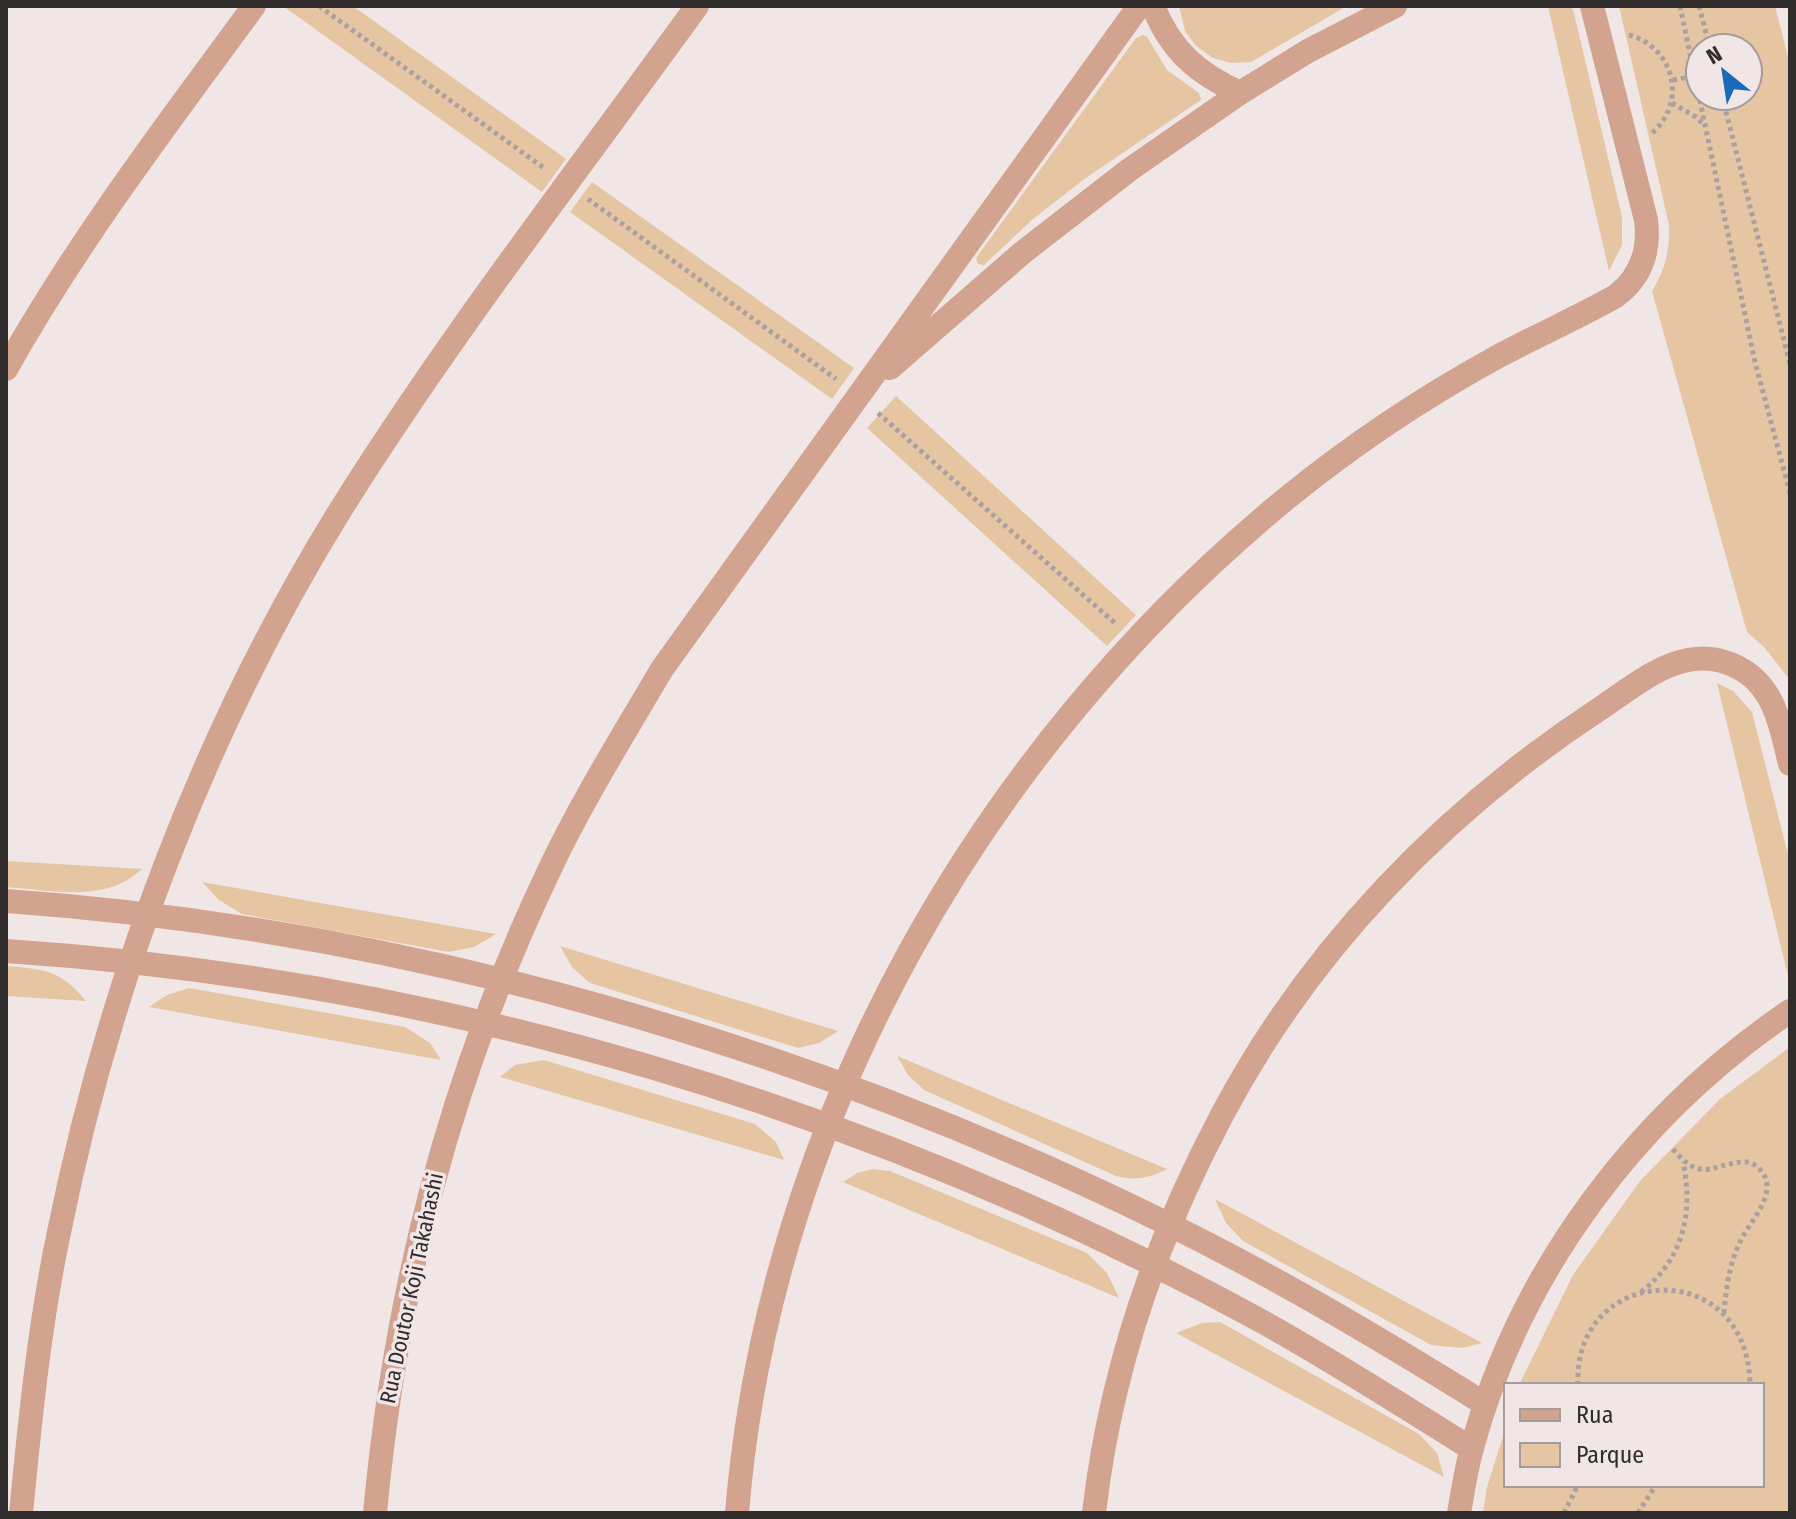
<svg xmlns="http://www.w3.org/2000/svg" width="1796" height="1519" font-family="'Fira Sans Condensed',sans-serif">
  <rect width="100%" height="100%" fill="#f0e6e6"/>
  <path fill="#e5c5a2" fill-rule="evenodd" d="M283 6H353L566 159 542 192Z
    M1179 6H1347L1251 62 1231 63 1213 58 1196 46 1185 31Z
    M1548 6H1571L1574 13 1622 217V245L1609 271Z
    M1619 6H1775L1790 65V680L1764 647 1747 632 1652 291C1665 270 1670 250 1669 225ZM1700 48H1748V96H1700Z
    M1143 35 1147 37 1167 70 1199 93 1201 100 1087 177 1033 219 984 265 978 264 976 258 1136 38Z
    M592 182 854 368 832 399 570 212Z
    M896 396 1136 615 1107 646 867 428Z
    M1717 683 1733 691 1752 712 1790 862V984Z
    M6 861 142 869C105 904 52 890 6 887Z
    M202 882 496 934 474 947 449 952 242 914 219 900Z
    M560 946 838 1031 819 1043 798 1048 590 983 572 967Z
    M6 966C44 969 61 970 86 1001L6 996Z
    M189 988 405 1027 430 1043 441 1060 149 1007 167 995Z
    M1790 1047V1513H1483L1487 1487 1506 1427V1485H1762V1385H1519L1573 1275 1640 1181 1720 1099Z
    M897 1056 1167 1169C1150 1178 1135 1181 1116 1176L924 1090 908 1075Z
    M544 1060 755 1124 776 1142 784 1160 500 1077 515 1065Z
    M873 1169 890 1171 1087 1253 1107 1273 1119 1298 843 1182 857 1173Z
    M1215 1199 1482 1343 1462 1348 1431 1345 1243 1241 1226 1223Z
    M1220 1322 1419 1434 1437 1453 1444 1477 1176 1333 1202 1323Z"/>
  <g fill="none" stroke-linecap="round" stroke-linejoin="round">
    <path stroke="#a9a1a1" stroke-width="5" stroke-dasharray="4 4" stroke-linecap="butt" d="M319 6 544 168
      M1680 6 1755 362 1790 493
      M1699 6 1710 48
      M1629 35C1674 47 1688 102 1652 133
      M1673 80 1695 76
      M1722 96 1790 364
      M1672 103 1696 117 1704 125
      M588 199 836 379
      M878 413 1116 624
      M1673 1149C1704 1187 1715 1160 1750 1162 1760 1168 1767 1175 1767 1187 1767 1206 1747 1226 1739 1244 1729 1266 1726 1289 1724 1313
      M1641 1292C1683 1260 1694 1212 1683 1162
      M1578 1385C1572 1264 1748 1253 1750 1385
      M1564 1513 1578 1485
      M1638 1513 1656 1485"/>
    <path stroke="#d2a38e" stroke-width="24" d="M1153 6C1171 51 1197 73 1240 93
      M890 368 1022 253 1129 170 1240 93 1308 51 1395 6
      M6 369C78 241 167 124 254 6
      M6 901C407 929 809 1047 1168 1224 1278 1278 1382 1340 1485 1404
      M6 951C445 980 878 1111 1263 1322 1335 1362 1403 1406 1472 1449
      M21 1513C30 1421 39 1328 58 1237 109 982 204 730 341 509 450 335 577 172 697 6
      M375 1513C396 1288 450 1079 547 875 580 804 622 737 662 669L1139 6
      M737 1513C769 1119 983 747 1287 498 1351 446 1424 397 1497 357 1536 336 1577 318 1616 296 1641 277 1650 251 1646 220L1592 6
      M1094 1513C1110 1373 1156 1239 1222 1115 1309 950 1443 812 1598 710 1640 682 1687 639 1739 668 1775 687 1781 727 1790 764
      M1459 1513C1463 1491 1466 1469 1472 1448 1520 1270 1638 1114 1790 1011"/>
  </g>
  <g text-anchor="middle" stroke-width="7" stroke-linejoin="round" paint-order="stroke">
    <g font-size="22" fill="#312d2d" stroke="#f0e6e6">
      <text transform="translate(411 1288) rotate(-78)" y="8">Rua Doutor Koji Takahashi</text>
    </g>
  </g>
  <rect width="1796" height="1519" fill="none" stroke="#312d2d" stroke-width="16"/>
  <rect x="1504" y="1383" width="260" height="104" fill="#f0e6e6" stroke="#a49c9c" stroke-width="2"/>
  <rect x="1520" y="1409" width="40" height="12" fill="#d2a38e" stroke="#a49c9c" stroke-width="2"/>
  <text x="1576" y="1423" font-size="24" fill="#312d2d">Rua</text>
  <rect x="1520" y="1443" width="40" height="24" fill="#e5c5a2" stroke="#a49c9c" stroke-width="2"/>
  <text x="1576" y="1463" font-size="24" fill="#312d2d">Parque</text>
  <g transform="translate(1724 72) rotate(330)"><circle r="38" fill="#f0e6e6" stroke="#a49c9c" stroke-width="2"/>
  <path d="M0-6L14 30L0 20L-14 30Z" fill="#186bb9"/>
  <text y="-12" font-size="22" font-weight="bold" text-anchor="middle" fill="#312d2d">N</text>
  </g>
</svg>
